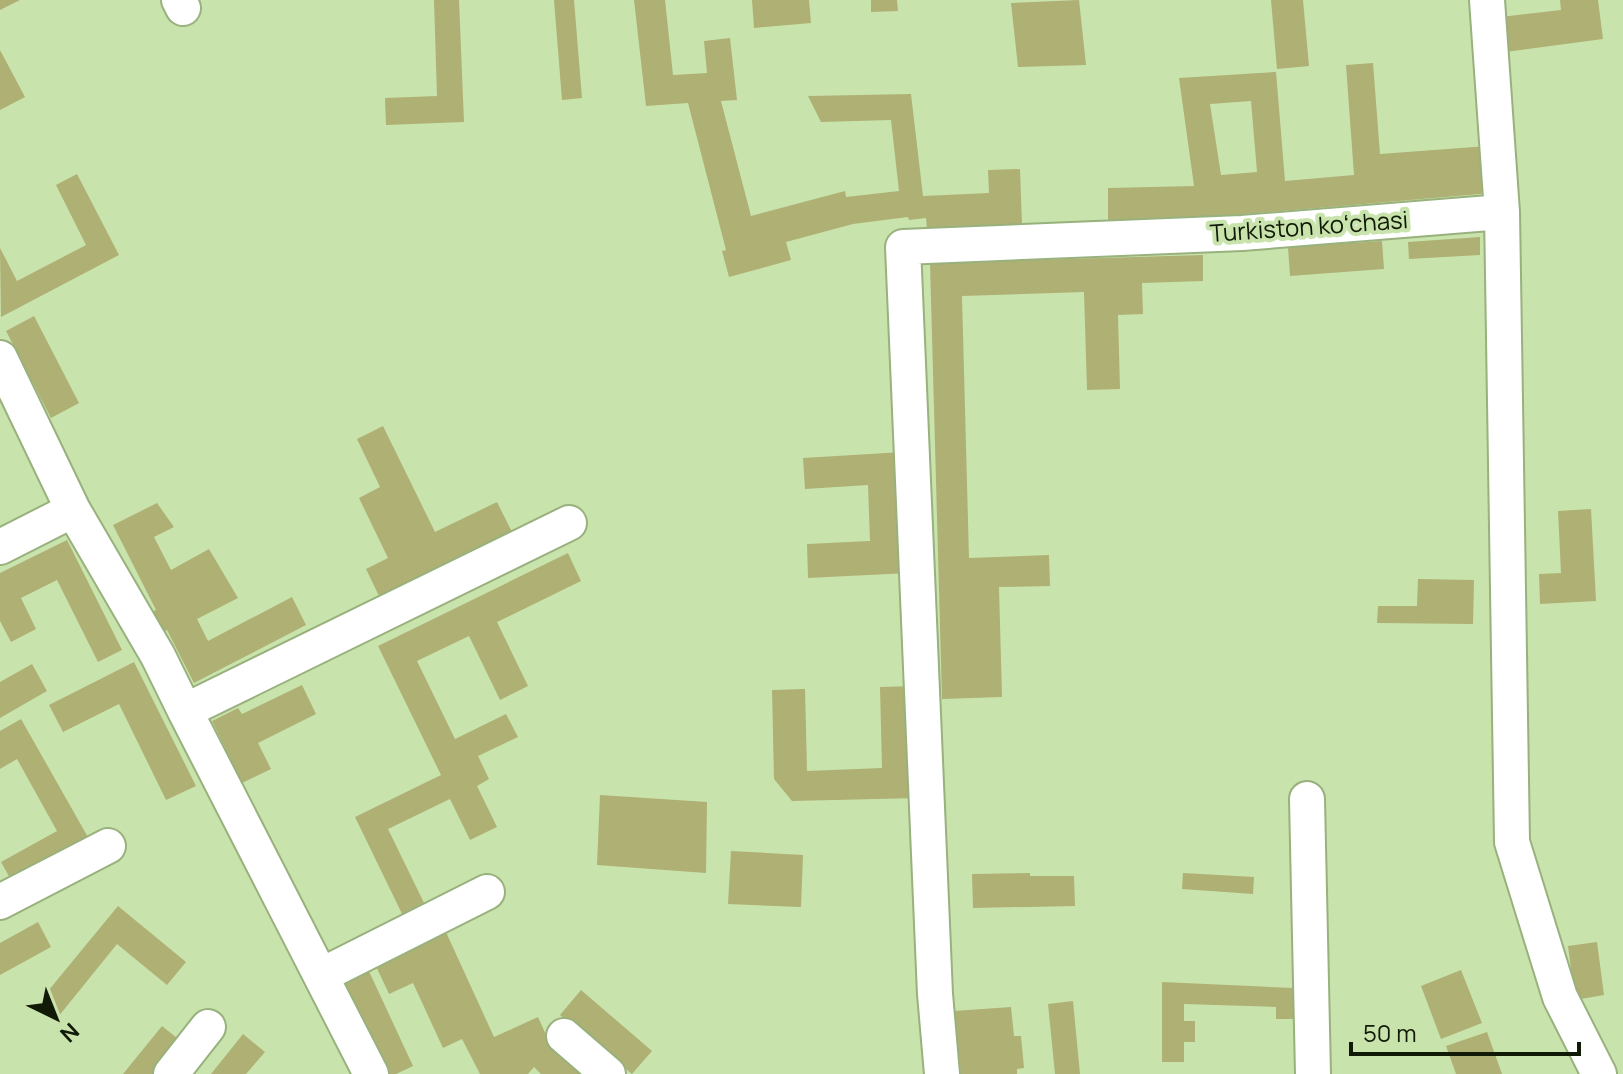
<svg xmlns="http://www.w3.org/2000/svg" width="1623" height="1074" font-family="Manrope,sans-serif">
  <rect width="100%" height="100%" fill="#c9e3ad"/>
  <path fill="#afb074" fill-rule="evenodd" d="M0 0H20L0 10Z
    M434 0H459L464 122 386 125 385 98 437 96Z
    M554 0H574L582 98 562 100Z
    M634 0H665L673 75 707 73 704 41 730 38 737 100 721 101 751 216 845 191 846 197 899 191 891 120 821 122 808 96 911 94 923 196 989 193 988 170 1020 169 1022 224 927 229 926 218 909 220 908 217 853 224 786 242 791 260 729 277 722 251 726 250 688 103 646 106Z
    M752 0H809L811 23 754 28Z
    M871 0H897L898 11 871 12Z
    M1079 0 1086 65 1018 67 1011 3Z
    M1271 0H1303L1309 66 1277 69Z
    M1560 0H1598L1603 39 1506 52 1501 17 1561 10Z
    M0 50 25 97 0 110Z
    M1373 63 1380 154 1488 146 1492 193 1199 218 1108 220V188L1194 186 1179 78 1276 72 1285 181 1354 175 1346 65ZM1251 101 1257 172 1221 175 1210 104Z
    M77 174 119 255 1 317 0 248 17 281 86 245 56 185Z
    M1480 237V255L1409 259 1408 242Z
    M1382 241 1384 269 1290 276 1288 247Z
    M1203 255V281L1142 283 1143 314 1118 315 1120 389 1087 390 1084 292 962 296 969 558 1049 555 1050 586 999 587 1002 697 942 699 930 263Z
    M34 316 79 403 51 418 6 331Z
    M383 426 435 532 497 502 512 532 379 596 366 569 388 558 359 498 380 487 357 439Z
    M903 452 909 573 808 578 807 544 870 541 868 485 805 489 803 458Z
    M157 503 174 527 154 537 171 570 209 549 238 598 197 619 208 641 292 597 306 625 194 683 167 630 162 633 151 612 156 610 113 525Z
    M1591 509 1596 601 1540 604 1539 574 1561 573 1558 511Z
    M67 540 122 650 98 662 57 580 21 598 36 629 11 642 0 621V573Z
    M568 553 581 581 497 622 528 686 500 700 469 636 417 661 455 739 506 714 518 737 478 756 489 779 477 786 497 827 470 840 450 799 388 829 427 909 405 920 355 817 441 775 378 646Z
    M1418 579 1474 580 1473 624 1377 623 1378 606H1417Z
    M134 662 196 786 166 800 119 704 63 732 49 705Z
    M32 664 47 691 0 718V682Z
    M302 685 316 714 258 743 271 769 242 783 212 721 238 708 242 714Z
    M915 686 918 798 792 801 774 779 772 690 805 689 807 771 882 768 880 687Z
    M21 719 93 846 16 889 1 862 57 831 17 759 0 769V731Z
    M600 795 707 802 706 873 597 865Z
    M731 851 803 855 801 907 728 904Z
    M1030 873V876H1074L1075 906 973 908 972 874Z
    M1183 873 1254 877 1253 894 1182 889Z
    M118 906 186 962 167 985 117 944 58 1017 39 1002Z
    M38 922 51 947 0 975V943Z
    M445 930 494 1037 538 1017 547 1037 589 1074H541L534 1067 528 1074H480L462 1039 443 1048 413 983 389 994 374 962Z
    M1597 942 1604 995 1575 1000 1568 946Z
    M367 967 413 1066 396 1074H385L341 979Z
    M1461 970 1482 1023 1441 1039 1421 986Z
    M1162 982 1293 988V1019H1276V1007L1184 1004V1021H1195V1042H1184V1062H1162Z
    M581 990 652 1051 632 1074 560 1015Z
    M1073 1001 1080 1074H1055L1048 1004Z
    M1011 1007 1014 1036H1021L1024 1068 1017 1069V1074H961L954 1011Z
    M162 1026 187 1046 164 1074H123Z
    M1487 1032 1502 1074H1456L1446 1046Z
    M243 1034 265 1052 246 1074H211Z"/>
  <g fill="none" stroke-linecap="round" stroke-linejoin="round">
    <g stroke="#98b17d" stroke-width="38">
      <path id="minor" d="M179 0 183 8
        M1502 212 1512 842 1560 997 1599 1074
        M0 358 73 510 0 547
        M73 510 158 656 185 711 569 523
        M185 711 371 1074
        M1307 799 1313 1074
        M0 902 108 846
        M322 975 487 892
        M564 1036 608 1074
        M171 1074 208 1027
        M942 1074 935 994 903 247 1242 233 1502 212 1487 0"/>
    </g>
    <use href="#minor" stroke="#fff" stroke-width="34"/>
  </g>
  <g text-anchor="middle" stroke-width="8" stroke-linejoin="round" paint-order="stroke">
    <g font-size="24" fill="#111a06" stroke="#c9e3ad">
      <text transform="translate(1309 227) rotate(-4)" y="8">Turkiston koʻchasi</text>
    </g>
  </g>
  <g transform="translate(56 1018) rotate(137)" stroke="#c9e3ad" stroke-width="6" paint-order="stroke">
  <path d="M0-6L14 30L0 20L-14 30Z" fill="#111a06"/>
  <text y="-12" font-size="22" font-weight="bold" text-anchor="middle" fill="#111a06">N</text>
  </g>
  <path d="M1351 1042v12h228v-12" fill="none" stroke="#111a06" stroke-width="4"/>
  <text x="1363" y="1042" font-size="24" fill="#111a06" stroke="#c9e3ad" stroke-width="6" paint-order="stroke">50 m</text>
</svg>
